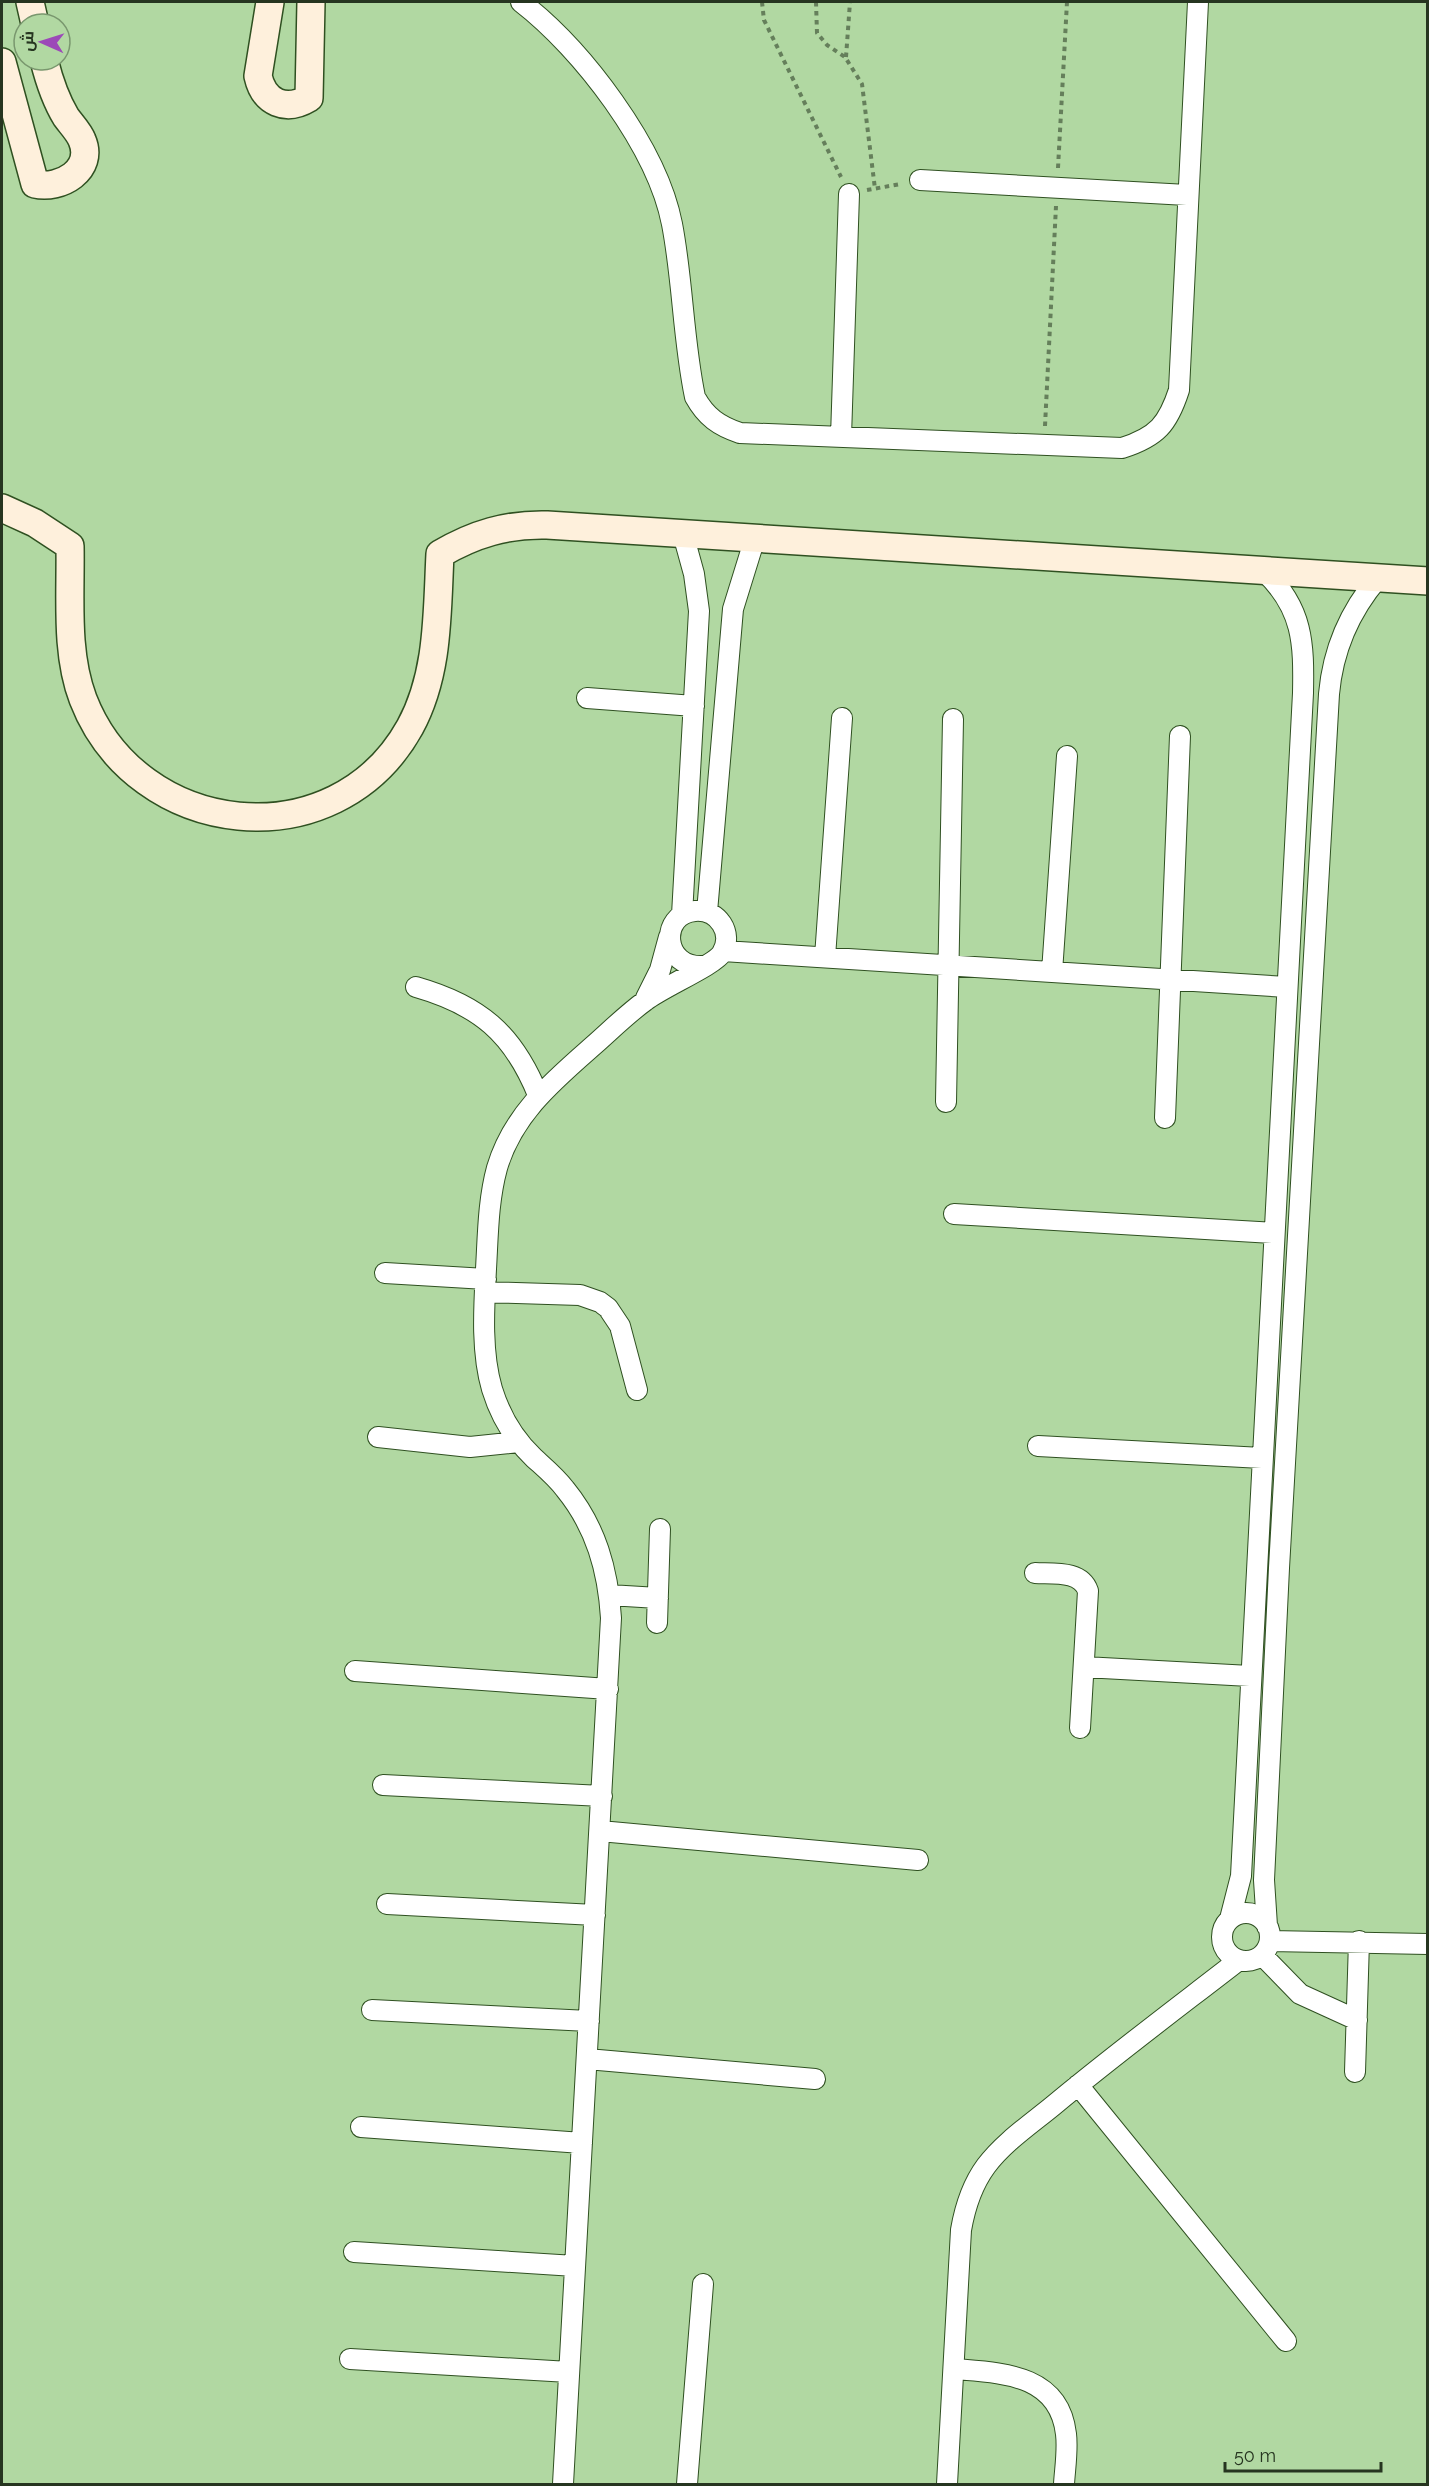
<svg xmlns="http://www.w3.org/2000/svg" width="1429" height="2486" font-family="Raleway,Cairo,sans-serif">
  <rect width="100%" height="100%" fill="#b1d8a2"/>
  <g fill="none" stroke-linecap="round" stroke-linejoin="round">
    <g stroke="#2f5021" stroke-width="22">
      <path id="street" d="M521 2C582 49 657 147 672 224 683 281 683 340 695 397 706 417 719 426 740 433L1122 448C1157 437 1168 424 1179 390L1198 2
        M920 180 1187 195
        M841 437 849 194
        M587 698 694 706
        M707 912 733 609 755 538
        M682 915 699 611 694 574 683 534
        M723 951 1287 987
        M825 957 842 718
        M1052 972 1067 756
        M416 987C479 1005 513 1033 538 1095
        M646 998 660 970 669 937
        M946 1102 953 719
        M1165 1118 1180 736
        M954 1214 1274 1233
        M385 1273 486 1279
        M485 1292 580 1295 600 1302 608 1308 620 1326 637 1390
        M378 1437 470 1447 519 1442
        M1038 1446 1262 1458
        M1035 1573C1053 1574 1081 1570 1088 1591L1080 1728
        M609 1595 658 1598
        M657 1623 660 1529
        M1084 1667 1250 1676
        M355 1671 608 1689
        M383 1785 602 1796
        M600 1831 918 1860
        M387 1904 595 1915
        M1222 1937a24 24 0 1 1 48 0a24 24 0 1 1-48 0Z
        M1230 1919 1241 1876 1303 693C1304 643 1303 609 1265 572
        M1267 1926 1264 1880 1279 1568 1329 694C1333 649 1349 612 1378 578
        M1270 1941 1428 1944
        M1262 1955 1300 1994 1357 2020
        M372 2010 589 2021
        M587 2059 815 2079
        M1355 2072 1359 1941
        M1078 2085 1286 2341
        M361 2127 582 2143
        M354 2252 575 2266
        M350 2359 569 2372
        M954 2369C1000 2373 1059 2373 1066 2434 1068 2450 1065 2468 1064 2484
        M563 2484 611 1618C608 1570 596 1527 565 1489 556 1477 545 1468 534 1458 515 1440 500 1415 492 1389 481 1352 484 1307 486 1269 488 1235 488 1201 497 1168 513 1114 553 1081 594 1045 611 1030 627 1014 645 1001 661 988 715 965 722 953 734 933 718 909 695 911 659 914 662 969 704 966
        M687 2484 703 2284
        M947 2484 961 2230C965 2207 972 2185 986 2166 1004 2142 1031 2124 1054 2105 1114 2055 1177 2008 1239 1960"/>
    </g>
    <g stroke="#2f5021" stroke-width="30">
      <path id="secondary" d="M30 2 35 24
        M270 2 258 76C264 103 286 112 309 98L311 2
        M2 62 35 184C60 190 95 170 82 140 79 132 71 124 66 117 55 99 49 80 44 60
        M2 508 35 523 70 546C71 596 65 652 83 699 137 839 335 862 410 727 439 674 437 613 440 554 474 534 507 524 547 525L1428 581"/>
    </g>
    <path stroke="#657f5b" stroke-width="4" stroke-dasharray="4.5 4.5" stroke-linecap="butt" d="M762 2 764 20 841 177
      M816 2 817 33 827 45 845 57 862 84 875 189
      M846 57 850 2
      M1058 168 1067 2
      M867 190 901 184
      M1045 426 1056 206"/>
    <use href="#street" stroke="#fff" stroke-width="20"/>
    <use href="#secondary" stroke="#fef0dc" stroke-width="27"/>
  </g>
  <rect width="1429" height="2486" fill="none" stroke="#263520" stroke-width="6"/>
  <g transform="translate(42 42) rotate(273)"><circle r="28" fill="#b1d8a2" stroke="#79976e" stroke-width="1.5"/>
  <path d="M0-4.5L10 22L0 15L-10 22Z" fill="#9c49b8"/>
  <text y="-9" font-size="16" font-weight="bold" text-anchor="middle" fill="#263520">ش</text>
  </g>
  <path d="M1225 2462v9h156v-9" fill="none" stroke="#263520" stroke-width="3"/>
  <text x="1234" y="2462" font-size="18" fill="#263520" stroke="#b1d8a2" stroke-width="4.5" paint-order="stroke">50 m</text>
</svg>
